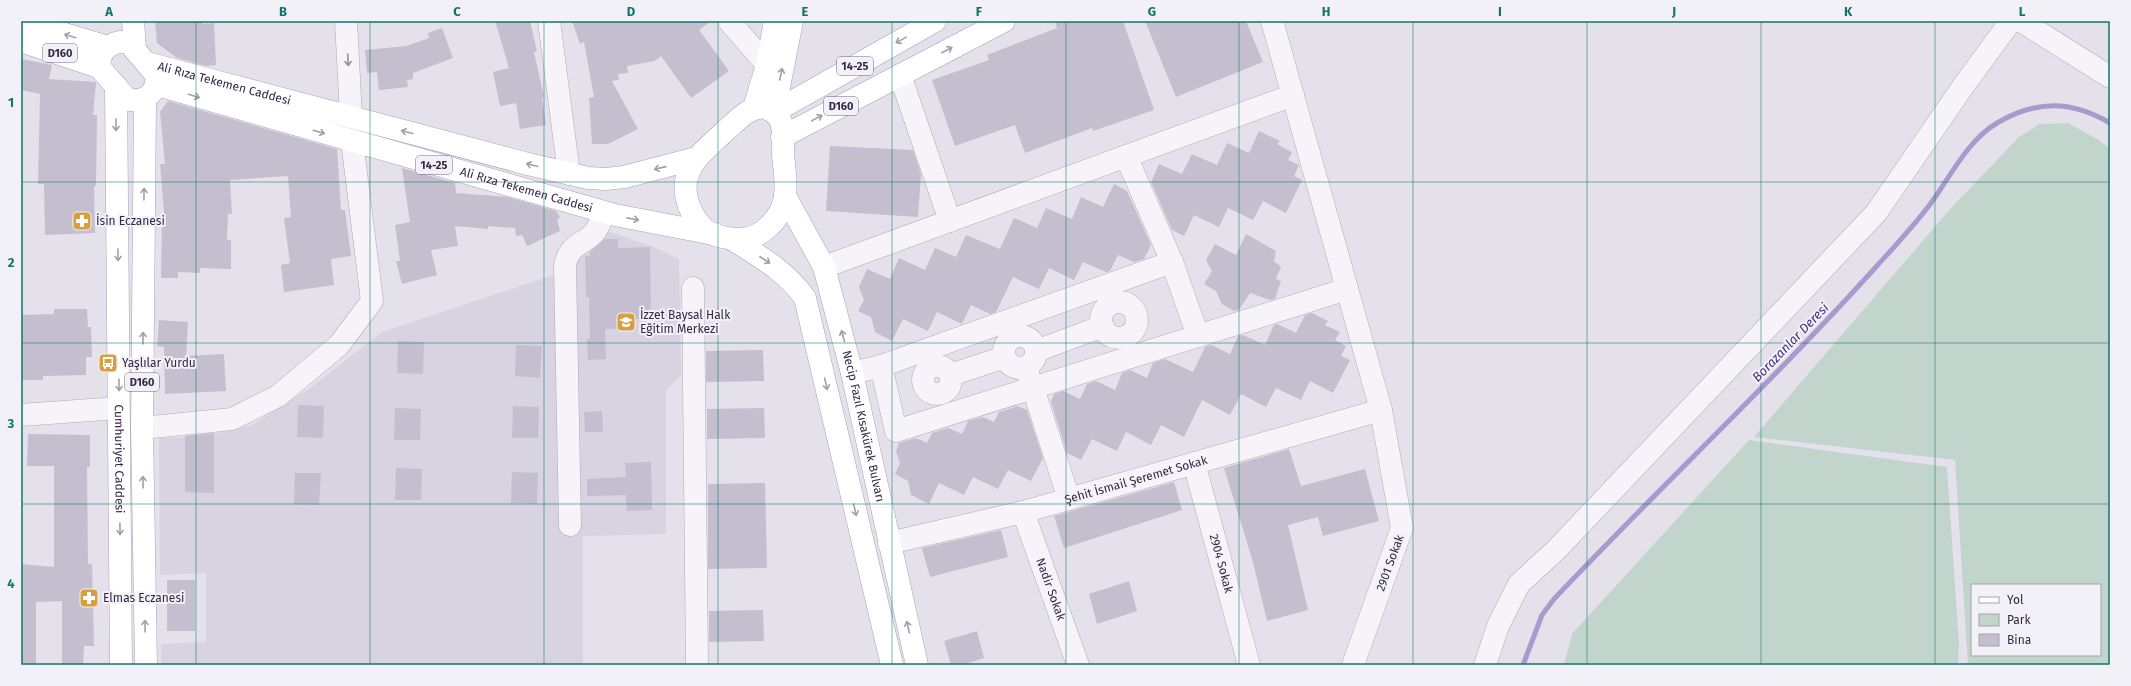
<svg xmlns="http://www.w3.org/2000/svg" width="2131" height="686" font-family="'Fira Sans',sans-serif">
  <rect width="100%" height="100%" fill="#e5e1eb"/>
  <path fill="#d8d3e0" d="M595 227 654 247 679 259 681 375 666 390V534L583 536V665H161V644L206 642V573L160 575 159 438 202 437 252 425 310 388 382 332 572 269Z"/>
  <path fill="#c2d5cc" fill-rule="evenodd" d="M2068 123 2099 140 2110 149V665H1968L1955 460 1754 437 1951 208 2019 137 2040 124ZM1972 585H2100V655H1972Z
    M1749 440 1947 467 1959 645 1958 665H1564L1572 634Z"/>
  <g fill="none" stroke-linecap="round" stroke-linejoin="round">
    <path stroke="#a99acd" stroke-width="5" d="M1523 665 1542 615 1554 599C1660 487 1772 382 1875 268 1894 247 1914 226 1931 203 1950 177 1968 140 1997 123 2036 100 2071 100 2110 123"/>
  </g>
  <path fill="#c4bece" d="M155 21H203V24L214 23 216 65 206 66 177 58 157 43Z
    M495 21H530L537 51 534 52 544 97H542L546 125 520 129 516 103 500 106 493 72 509 68Z
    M572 21H711L699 30 729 71 691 98 661 56 655 61 627 66 628 73 618 74 619 80 612 81 638 129 608 144H592L589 98 594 97 584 42 580 44Z
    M1055 21H1123L1154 110 1093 131 1092 128 1025 153 1015 125 955 146 932 80 989 60 987 55 1057 28Z
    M1145 21H1246L1263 62 1176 97Z
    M442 28 453 58 413 73V79L407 80 408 87 379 90 377 72 367 73 365 50 407 46 429 38 428 33Z
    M21 59 52 65 49 79 96 82 93 115H97L96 186H94L95 233 45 235 44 184H38L40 94 21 90Z
    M168 101 337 149 341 210H345L351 256 331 259 334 285 284 292 281 265 290 263 284 218 291 217 288 176 230 180 232 214H228L227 240H231V269L200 268V273L178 272V278H161L162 224H165L160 164H165L160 112Z
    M1259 131 1280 141 1277 144 1292 152 1288 160 1299 165 1294 176 1302 180 1286 213 1263 201 1253 220 1228 208 1219 227 1194 215 1184 236 1172 230 1151 182 1159 164 1182 174 1192 154 1217 165 1227 143 1249 153Z
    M830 146 913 150 921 174 918 217 826 211Z
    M402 168 455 183 456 193 507 197 556 211 560 217 557 220 560 231 527 246 522 235 516 236 515 228 488 226V229L455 226 458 246 431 250 437 275 402 284 396 261H400L395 225 410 222Z
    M1114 184 1127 191 1151 245 1144 259 1134 262 1118 255 1110 271 1106 272 1083 262 1074 280 1049 268 1039 289 1013 277 996 312 990 314 971 305 962 324 937 312 928 331 903 319 892 341 875 332 871 317 858 311 864 300 859 287 867 269 890 279 899 258 925 270 935 248 956 257 966 235 1000 249 1014 218 1037 228 1046 208 1072 219 1081 197 1103 207Z
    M1246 234 1276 251 1274 261 1281 267 1276 279 1281 281 1275 299 1270 300 1250 293 1239 310 1234 311 1222 304 1216 291 1204 284 1212 271 1206 260 1215 244 1236 255Z
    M605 239H618V248L650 247 651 319H635V328L605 329 606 359 588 360 587 339H590L589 297H586L585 256H590V252Z
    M54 309H87L88 327H91L92 357H86V375L43 376V380H21V315L54 314Z
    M1312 313 1328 321 1325 325 1340 332 1335 340 1346 346 1341 356 1350 360 1333 393 1310 381 1301 400 1276 388 1266 407 1241 394 1230 415 1202 400 1184 437 1161 425 1151 445 1126 432 1117 451 1092 439 1081 460 1067 453 1051 402 1054 394 1063 391 1080 399 1087 384 1096 381 1115 390 1122 373 1130 370 1147 378 1153 363 1165 359 1193 372 1205 347 1211 345 1230 354 1238 336 1243 335 1265 345 1274 325 1277 324 1296 333 1305 315Z
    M159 320 188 322 186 356 224 354 226 391 165 394 164 347 157 346Z
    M398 341 424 342 423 374 397 373Z
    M516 345 542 346 540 378 515 376Z
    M763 350 764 381 706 382V351Z
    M298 405 324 406 323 438 297 437Z
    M513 406 539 407 538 438H512Z
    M1018 406 1027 410 1043 458 1031 481 1008 470 998 489 973 477 964 495 939 483 929 504 911 495 908 481 895 474 900 463 896 451 899 443 916 438 927 443 932 433 948 428 962 434 968 421 983 417 994 422 999 412Z
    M395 408 421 409 420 440H394Z
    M764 408 765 438 707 439V409Z
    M602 411 603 432H585L584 412Z
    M214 433V493L185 492V436Z
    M28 434 90 435V467H87L88 564H92L94 646H84L83 665H62V601L36 602V665H21V564L54 567V466H27Z
    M1289 449 1301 486 1365 469 1379 521 1323 536 1318 517 1288 525 1308 610 1267 621 1253 562 1224 468Z
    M651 462 652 510 627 511 626 495 587 496V479L626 477 625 463Z
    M396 468 422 469 421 500H395Z
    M512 472 538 473 537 504 511 503Z
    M295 473H321L319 505 294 504Z
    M1174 482 1182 510 1064 548 1054 516Z
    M765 483 767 568 708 569V484Z
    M1001 530 1008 557 930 577 922 548Z
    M167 580H195V631H167Z
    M1129 581 1137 611 1097 624 1089 594Z
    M763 610 764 641 709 642V611Z
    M977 631 984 658 962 665H951L944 641Z"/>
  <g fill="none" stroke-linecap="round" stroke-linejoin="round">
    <g stroke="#b0aab9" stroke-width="23">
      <g id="minor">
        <path d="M346 21 351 117"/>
        <path d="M549 21 569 174"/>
        <path d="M729 21 767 65"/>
        <path d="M1272 21 1381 410 1402 528 1353 665"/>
        <path d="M2021 21 2110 77"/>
        <path d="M900 75 950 221"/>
        <path d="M1172 262 1198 336"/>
        <path d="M824 267 1293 95"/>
        <path d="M693 288 697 665"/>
        <circle cx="1119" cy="320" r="18"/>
        <circle cx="1020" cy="352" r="16"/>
        <path d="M1036 351 1103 326"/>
        <circle cx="937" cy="380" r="14"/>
        <path d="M881 366 1172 262 1126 156"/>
        <path d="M1026 367 1069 499"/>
        <path d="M852 373 881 366 896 431 1347 289"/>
        <path d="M950 375 1005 357"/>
        <path d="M21 415 119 408"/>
        <path d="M142 428 232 419 278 396 339 345 372 301 352 141"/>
        <path id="s1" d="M1194 463 1249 665"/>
        <path id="s2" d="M1023 512 1078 665"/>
        <path d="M570 525 565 266C569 236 599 247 602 212"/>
        <path id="s3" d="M889 543 1023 512 1381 410"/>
        <path d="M1485 665 1498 626 1519 584 1556 550 1876 213 1964 85 2011 21"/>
      </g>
    </g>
    <g stroke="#a9a0b7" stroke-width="23">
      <g id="major">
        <path d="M21 21 108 47"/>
        <path d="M133 21 135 50"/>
        <path d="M21 41 99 67"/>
        <path d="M120 42 129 43 157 76C156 94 146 102 128 100L99 67C100 52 106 45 120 42Z"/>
        <path id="s4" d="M147 63 528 164 588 178 606 179 624 177 697 158"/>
        <path id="s5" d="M157 85 615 215 714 234"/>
        <path id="s6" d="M116 86 121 665"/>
        <path d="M145 100 142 428 146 665"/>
        <path d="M762 107C769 109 775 112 779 118 785 127 783 143 783 154 784 167 787 183 785 196 782 219 759 242 735 239 724 238 713 236 704 229 686 211 678 183 695 161 703 150 715 141 725 131 737 121 746 109 762 107Z"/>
        <path d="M754 108 767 65 775 21"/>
        <path d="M774 112 935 21"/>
        <path d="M774 112 792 21"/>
        <path d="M782 137 1004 21"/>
        <path id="s7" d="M785 196 824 267 852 373 917 665"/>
        <path d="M732 239C760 257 785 270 805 298L892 665"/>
      </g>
    </g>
    <use href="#minor" stroke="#f6f4f9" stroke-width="22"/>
    <use href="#major" stroke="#fff" stroke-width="22"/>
  </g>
  <defs><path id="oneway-shaft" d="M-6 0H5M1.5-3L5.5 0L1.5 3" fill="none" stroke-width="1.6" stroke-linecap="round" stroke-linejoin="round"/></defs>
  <g stroke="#a49eab">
    <use href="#oneway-shaft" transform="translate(70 36) rotate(-163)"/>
    <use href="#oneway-shaft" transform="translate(901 40) rotate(151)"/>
    <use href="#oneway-shaft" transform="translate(947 50) rotate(-27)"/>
    <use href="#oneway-shaft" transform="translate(781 74) rotate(-78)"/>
    <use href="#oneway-shaft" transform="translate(194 96) rotate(17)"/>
    <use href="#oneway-shaft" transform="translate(817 118) rotate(-28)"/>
    <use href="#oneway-shaft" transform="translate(116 125) rotate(89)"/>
    <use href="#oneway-shaft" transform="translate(319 132) rotate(16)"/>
    <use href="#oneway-shaft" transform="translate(407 132) rotate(-165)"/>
    <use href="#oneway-shaft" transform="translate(532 165) rotate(-166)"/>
    <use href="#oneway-shaft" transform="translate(660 168) rotate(167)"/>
    <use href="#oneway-shaft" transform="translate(144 194) rotate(-89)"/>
    <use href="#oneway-shaft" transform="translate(633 219) rotate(11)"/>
    <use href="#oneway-shaft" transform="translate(118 255) rotate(89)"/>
    <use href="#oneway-shaft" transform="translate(765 260) rotate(33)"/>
    <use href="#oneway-shaft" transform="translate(843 336) rotate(-105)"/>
    <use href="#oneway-shaft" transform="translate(143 338) rotate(-89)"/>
    <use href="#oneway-shaft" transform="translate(826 384) rotate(77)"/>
    <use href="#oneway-shaft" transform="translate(119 385) rotate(89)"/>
    <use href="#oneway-shaft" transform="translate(143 482) rotate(-91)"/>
    <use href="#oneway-shaft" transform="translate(855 510) rotate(77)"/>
    <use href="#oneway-shaft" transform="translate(120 529) rotate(89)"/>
    <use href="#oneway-shaft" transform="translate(145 626) rotate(-91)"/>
    <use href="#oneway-shaft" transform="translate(908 627) rotate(-103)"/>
  </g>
  <use stroke="#958e9e" href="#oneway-shaft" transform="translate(348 60) rotate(87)"/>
  <path fill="none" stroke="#0f766e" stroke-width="1" stroke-opacity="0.55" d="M196 21V665M370 21V665M544 21V665M718 21V665M892 21V665M1066 21V665M1239 21V665M1413 21V665M1587 21V665M1761 21V665M1935 21V665M21 182H2110M21 343H2110M21 504H2110"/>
  <defs>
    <g id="pharmacy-square" transform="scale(1)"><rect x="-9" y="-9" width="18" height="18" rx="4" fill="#d79f3e" stroke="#f3f1f8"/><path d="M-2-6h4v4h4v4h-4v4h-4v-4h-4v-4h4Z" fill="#fff"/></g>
    <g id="school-square" transform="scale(1)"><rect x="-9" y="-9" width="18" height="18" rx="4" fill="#d79f3e" stroke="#f3f1f8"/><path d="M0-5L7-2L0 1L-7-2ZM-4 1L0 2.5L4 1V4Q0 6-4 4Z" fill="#fff"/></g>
    <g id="bus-square" transform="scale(1)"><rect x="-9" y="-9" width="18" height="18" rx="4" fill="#d79f3e" stroke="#f3f1f8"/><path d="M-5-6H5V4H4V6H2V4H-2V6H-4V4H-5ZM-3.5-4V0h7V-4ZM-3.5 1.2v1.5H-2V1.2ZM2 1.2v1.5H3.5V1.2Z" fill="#fff"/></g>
  </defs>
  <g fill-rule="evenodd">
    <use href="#pharmacy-square" x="82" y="221"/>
    <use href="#school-square" x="626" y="322"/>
    <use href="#bus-square" x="108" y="363"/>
    <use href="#pharmacy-square" x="89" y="598"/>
  </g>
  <g text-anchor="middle" stroke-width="4" stroke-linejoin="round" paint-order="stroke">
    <g fill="#f3f1f8" stroke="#6d647a" stroke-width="1">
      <rect x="43" y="44" width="34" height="18" rx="3"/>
      <rect x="837" y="57" width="36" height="18" rx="3"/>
      <rect x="824" y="97" width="34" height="18" rx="3"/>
      <rect x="416" y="156" width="36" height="18" rx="3"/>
      <rect x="125" y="373" width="34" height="18" rx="3"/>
    </g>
    <g font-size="11" font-weight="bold" fill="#342844">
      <text x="60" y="57">D160</text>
      <text x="855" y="70">14-25</text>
      <text x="841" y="110">D160</text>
      <text x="434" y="169">14-25</text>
      <text x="142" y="386">D160</text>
    </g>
    <g font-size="12" fill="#342844" stroke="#f3f1f8">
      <text dy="4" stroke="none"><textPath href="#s4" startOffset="80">Ali Rıza Tekemen Caddesi</textPath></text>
      <text dy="4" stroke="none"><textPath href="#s5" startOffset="384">Ali Rıza Tekemen Caddesi</textPath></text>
      <text dy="4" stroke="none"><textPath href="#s7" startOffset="245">Necip Fazıl Kısakürek Bulvarı</textPath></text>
      <text dy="4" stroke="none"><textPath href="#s6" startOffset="373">Cumhuriyet Caddesi</textPath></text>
      <text dy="4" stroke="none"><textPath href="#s3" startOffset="255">Şehit İsmail Şeremet Sokak</textPath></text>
      <text transform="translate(1390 563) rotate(-70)" y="4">2901 Sokak</text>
      <text dy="4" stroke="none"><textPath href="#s1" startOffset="104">2904 Sokak</textPath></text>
      <text dy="4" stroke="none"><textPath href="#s2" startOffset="82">Nadir Sokak</textPath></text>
    </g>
    <g font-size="12" fill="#342844" stroke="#f3f1f8" text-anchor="start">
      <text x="96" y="225">İsin Eczanesi</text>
      <text x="640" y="319">İzzet Baysal Halk<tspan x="640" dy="14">Eğitim Merkezi</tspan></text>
      <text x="122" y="367">Yaşlılar Yurdu</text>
      <text x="103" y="602">Elmas Eczanesi</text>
    </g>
    <g font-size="13" font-style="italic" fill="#482f7b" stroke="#f3f1f8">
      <text transform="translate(1790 342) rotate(-46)" y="5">Borazanlar Deresi</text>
    </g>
  </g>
  <rect width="2131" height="686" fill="none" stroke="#f3f1f8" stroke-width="44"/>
  <rect x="1971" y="584" width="130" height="72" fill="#f3f1f8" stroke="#a7a1b0"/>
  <rect x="1979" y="597" width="20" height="6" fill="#ffffff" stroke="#a7a1b0"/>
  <text x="2007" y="604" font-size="12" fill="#342844">Yol</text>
  <rect x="1979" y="614" width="20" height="12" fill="#c2d5cc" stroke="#a7a1b0"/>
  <text x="2007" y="624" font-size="12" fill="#342844">Park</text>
  <rect x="1979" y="634" width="20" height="12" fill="#c4bece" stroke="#a7a1b0"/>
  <text x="2007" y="644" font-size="12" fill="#342844">Bina</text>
  <rect x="22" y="22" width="2087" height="642" fill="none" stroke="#0f766e" stroke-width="1.5"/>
  <g font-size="13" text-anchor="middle" font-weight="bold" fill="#0f766e">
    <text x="109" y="16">A</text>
    <text x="283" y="16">B</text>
    <text x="457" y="16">C</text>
    <text x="631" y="16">D</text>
    <text x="805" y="16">E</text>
    <text x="979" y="16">F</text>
    <text x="1152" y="16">G</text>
    <text x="1326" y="16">H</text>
    <text x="1500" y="16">I</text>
    <text x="1674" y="16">J</text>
    <text x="1848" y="16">K</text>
    <text x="2022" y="16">L</text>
    <text x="11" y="107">1</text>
    <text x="11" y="267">2</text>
    <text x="11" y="428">3</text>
    <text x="11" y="588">4</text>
  </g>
</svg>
